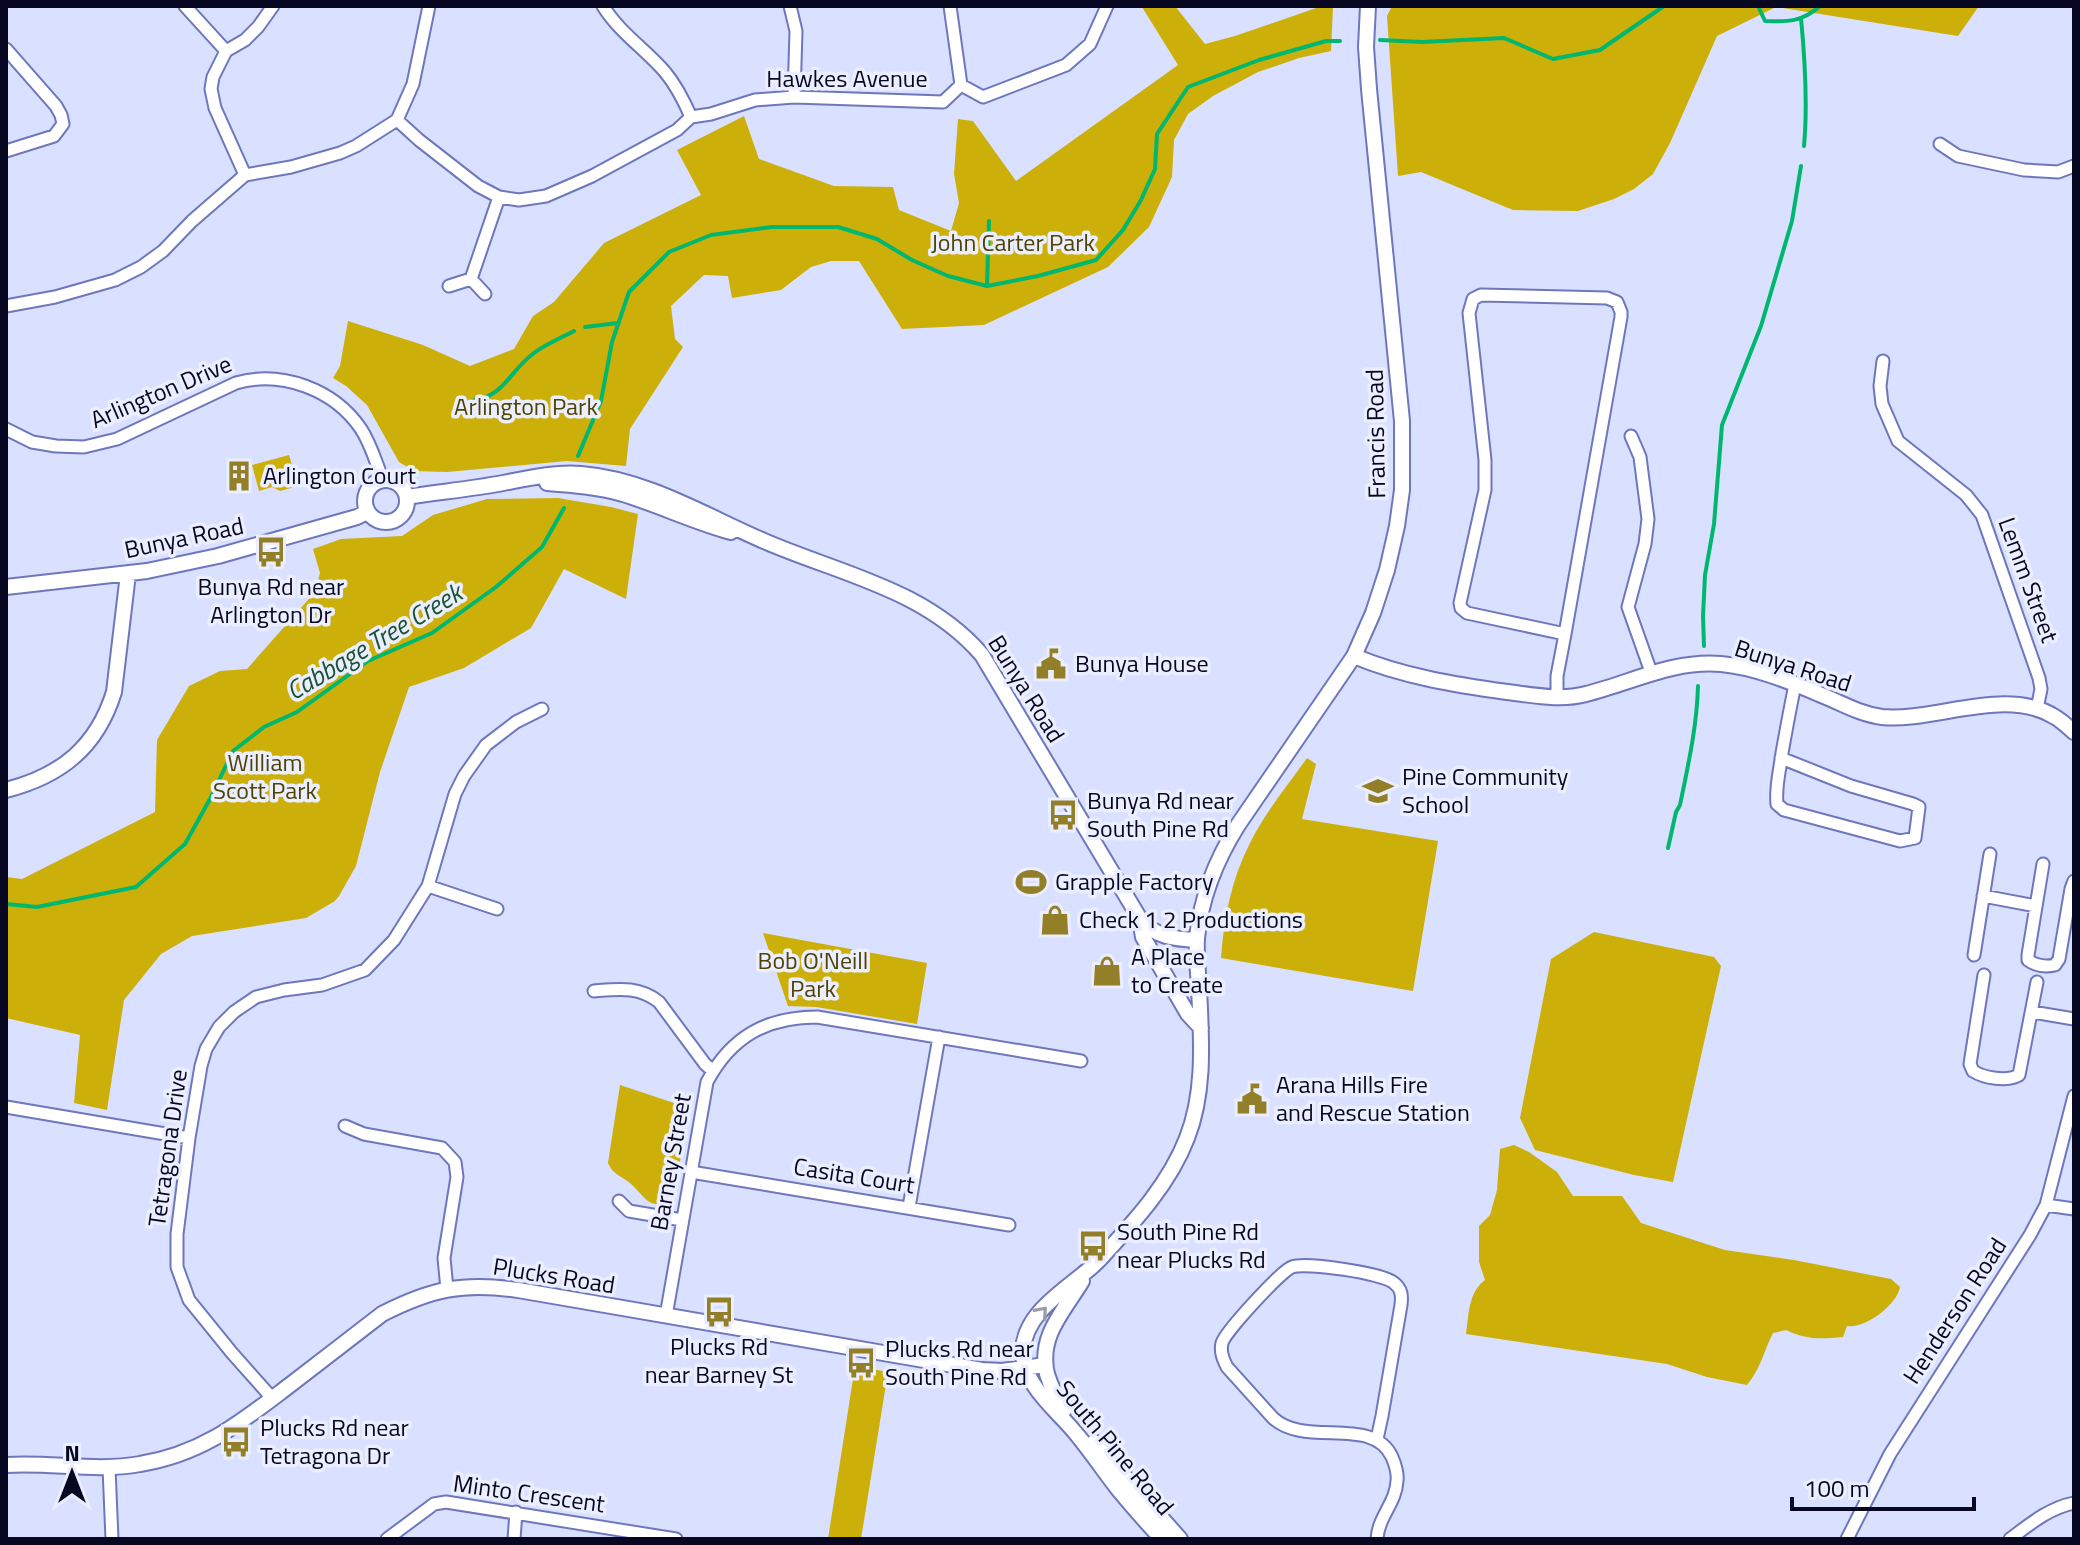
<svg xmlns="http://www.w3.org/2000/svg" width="2080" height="1545" font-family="'Titillium Web',sans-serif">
  <rect width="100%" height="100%" fill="#dae0ff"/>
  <path fill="#ccaf09" d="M1144 6H1175L1205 44 1235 36 1322 6H1333L1331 51 1299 58 1258 72 1213 96 1188 114 1174 140 1172 177 1149 227 1108 267 984 325 902 329 859 261H831L811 267 781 290 732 298 728 276 704 275 671 306 675 339 683 347 630 429 626 466 567 461 447 472 414 471 399 462 367 405 346 386 333 378 340 366 348 321 423 345 470 366 514 349 533 316 554 302 604 243 701 195 677 150 744 116 759 159 834 186 893 187 899 210 951 231 959 203 954 174 958 119 973 121 1016 181 1178 65 1142 7Z
    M1392 6H1979L1958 36 1776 7 1717 36 1670 143 1653 174 1634 189 1614 199 1578 211 1513 210 1421 172 1398 176 1387 16Z
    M289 455 298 486 280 491 272 487 259 491 252 465Z
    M558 498 611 507 638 514 626 599 564 569 531 628 464 668 409 687 380 772 356 866 339 896 335 901 306 918 192 936 161 954 124 1000 107 1110 74 1103 80 1035 6 1018V877L22 879 155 812 157 740 189 686 220 671 247 669 315 592 320 573 313 549 341 539 402 536 433 515 487 499Z
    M1307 758 1316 764 1302 819 1438 841 1413 991 1221 958C1224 918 1231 881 1249 845 1264 814 1287 786 1307 758Z
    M1594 932 1714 957 1721 966 1673 1182 1634 1175 1535 1150 1520 1118 1551 959Z
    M763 933 927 963 917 1024 816 1007 788 1006Z
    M620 1085 689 1108 674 1197 669 1204C645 1207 646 1197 631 1184 622 1176 613 1175 608 1163Z
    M1514 1145 1529 1152 1557 1172 1573 1196H1622L1641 1223 1725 1250 1794 1260 1891 1279 1900 1287C1897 1305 1865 1329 1847 1326L1843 1337C1820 1339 1807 1340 1786 1330L1773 1333C1763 1353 1761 1368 1747 1385L1707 1377 1667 1364 1466 1334C1469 1314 1468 1293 1485 1280L1479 1262V1226L1490 1215 1497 1190 1500 1149Z
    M855 1366 888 1372 861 1539H828Z"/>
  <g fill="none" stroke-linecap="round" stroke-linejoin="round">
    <path stroke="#00b76f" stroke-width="4" d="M1758 6 1765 21C1788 22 1802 22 1820 6
      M1801 18C1805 60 1808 103 1804 146
      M1380 40 1422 42 1504 38 1553 59 1600 50 1664 6
      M987 286 989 221
      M585 327 618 323
      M471 401C505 397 509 371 534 353 546 344 561 338 574 331
      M578 456 601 401 612 342 629 292 669 252 711 235 772 227H838L877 239 912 260 948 276 987 286 1038 276 1096 260 1123 230 1141 200 1155 169 1157 134 1188 87 1259 60 1326 41H1340
      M1704 646 1703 616 1705 575 1714 524 1722 425 1761 326 1792 221 1801 166
      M1668 848 1676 812 1680 805C1688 766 1697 726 1698 686
      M6 904 37 907 136 887 185 844 210 799 233 751 264 727 297 712 368 661 432 633 496 587 542 547 564 508"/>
    <g stroke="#6e77bc" stroke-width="15">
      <path id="street" d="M185 6 226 51
        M603 6C619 32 645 49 665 72 676 85 684 101 691 117
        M790 6 796 31 794 97
        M950 6 961 85
        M6 49 56 106 61 115 63 124 54 136 6 151
        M397 120 419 140 478 186 499 197 519 200 546 196 592 176 677 130 691 117 711 114 755 100 794 97 943 102 961 85 983 97 1066 65 1090 44 1107 6
        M1940 144 1958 156 2024 170 2058 172 2074 166
        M245 175 215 108 211 89 213 77 226 51 245 40 258 27 273 6
        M471 279 499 197
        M449 286 471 279 485 294
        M6 306 55 297 115 280 141 267 163 251 192 221 245 175 291 167 340 153 356 146 397 120 413 84 429 6
        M1883 361 1880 386 1882 404 1898 441 1966 495 1982 515 2039 678 2041 689 2037 709
        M6 429 32 442 56 446 84 447 117 439 236 383C281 370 334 389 361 429 371 444 376 463 383 480
        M1631 436 1640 457 1648 519 1645 544 1628 607 1651 672
        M1557 698V676L1565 634 1621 317V312L1617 302 1607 298 1481 295 1473 299 1469 313 1485 460V490L1460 603 1461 608 1467 613 1565 634
        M1781 758 1851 786 1913 804 1919 807 1915 838 1900 841 1784 810 1777 804C1775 787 1780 770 1782 753 1786 731 1790 708 1795 685
        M2043 864 2028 955V960C2036 966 2046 967 2055 965L2059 959 2071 889 2074 881
        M428 886 497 909
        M1983 896 2036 906
        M1974 955 1990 854
        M1984 975 1970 1064 1973 1071C1984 1078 2007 1082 2019 1075L2037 982
        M594 991C619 989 639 986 659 1002L705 1064 713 1071
        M2032 1012 2074 1019
        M6 1107 189 1138
        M345 1126 364 1134 442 1148 455 1162 457 1177 444 1258 447 1289
        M691 1172 1009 1225
        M619 1201 629 1211 682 1220
        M2046 1205 2074 1209
        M909 1207 939 1037
        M666 1316 707 1082C731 1037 766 1017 817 1017L1081 1061
        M272 1398 232 1353 189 1300 177 1267V1234L189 1138 201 1066 206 1049 219 1027 234 1012 256 997 284 990 322 985 365 970 394 940 428 886 455 794 464 776 486 745 516 722 542 709
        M1377 1439 1382 1416 1401 1305C1402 1296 1402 1289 1394 1283 1383 1273 1306 1262 1292 1267 1282 1270 1225 1332 1222 1343 1220 1352 1223 1359 1227 1367L1273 1418C1305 1448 1373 1415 1392 1457 1395 1464 1398 1473 1397 1481 1396 1503 1378 1517 1377 1539
        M109 1468 112 1539
        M387 1539 434 1504 446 1502 676 1539
        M514 1539 516 1512
        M1847 1539 1890 1454 2030 1235 2046 1205 2074 1096
        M2010 1539C2030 1524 2049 1508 2074 1503"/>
    </g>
    <g stroke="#6e77bc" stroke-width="18">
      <path id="secondary" d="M365 501a21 21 0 1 1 42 0a21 21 0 1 1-42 0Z
        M547 483C573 485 598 487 623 494 659 505 694 522 731 532
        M407 497C439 492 471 489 503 483 529 478 554 472 581 474 646 479 706 516 764 541 840 574 925 589 982 655L1140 919C1155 937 1174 939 1197 940
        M6 587 147 571 218 556 357 517 367 512
        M1354 656C1401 676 1456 685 1507 692 1533 695 1560 701 1586 694 1631 683 1672 660 1721 664 1754 667 1789 681 1819 694 1840 702 1859 714 1882 717 1935 722 2006 686 2055 717 2062 721 2068 727 2074 732
        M6 790C61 776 97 747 114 692L128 574
        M1140 919 1143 937 1188 1014 1201 1028
        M1065 1409C1056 1398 1051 1387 1047 1374 1038 1336 1064 1311 1082 1281
        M1094 1442 1180 1539
        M6 1465C51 1462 96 1472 140 1464 203 1454 241 1422 290 1385 321 1361 351 1338 382 1314 431 1289 463 1282 518 1290L982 1370 1002 1371 1045 1365
        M1162 1539C1147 1523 1132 1506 1118 1489 1104 1471 1092 1453 1078 1436 1064 1418 1046 1404 1034 1385 1027 1375 1023 1363 1023 1351 1024 1309 1074 1286 1099 1260 1133 1223 1169 1185 1187 1138 1206 1090 1201 1036 1199 987 1198 971 1196 954 1197 938 1201 897 1216 860 1238 825L1354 656 1373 613 1387 570 1397 526 1402 490V421L1369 89 1366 47 1368 6"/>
    </g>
    <use href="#street" stroke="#fff" stroke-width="11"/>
    <use href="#secondary" stroke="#fff" stroke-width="14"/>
  </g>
  <defs><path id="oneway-chevron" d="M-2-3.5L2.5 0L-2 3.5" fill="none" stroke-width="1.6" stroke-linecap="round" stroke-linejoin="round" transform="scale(2)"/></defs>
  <use stroke="#9c9ca6" href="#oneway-chevron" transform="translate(1042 1312) rotate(-49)"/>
  <defs>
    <g id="building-bare" transform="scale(2.4)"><path d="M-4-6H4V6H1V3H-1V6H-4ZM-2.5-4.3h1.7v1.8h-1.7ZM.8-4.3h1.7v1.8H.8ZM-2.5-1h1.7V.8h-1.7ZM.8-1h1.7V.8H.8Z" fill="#927f27" stroke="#ebeefe" stroke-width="2.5" paint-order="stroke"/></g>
    <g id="bus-bare" transform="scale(2.4)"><path d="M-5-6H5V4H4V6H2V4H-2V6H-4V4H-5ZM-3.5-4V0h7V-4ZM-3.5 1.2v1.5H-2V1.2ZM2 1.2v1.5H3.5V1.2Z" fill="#927f27" stroke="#ebeefe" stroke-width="2.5" paint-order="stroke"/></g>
    <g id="civic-bare" transform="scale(2.4)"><path d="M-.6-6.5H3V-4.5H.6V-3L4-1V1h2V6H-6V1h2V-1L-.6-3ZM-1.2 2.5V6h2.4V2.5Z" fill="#927f27" stroke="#ebeefe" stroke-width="2.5" paint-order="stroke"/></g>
    <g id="school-bare" transform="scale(2.4)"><path d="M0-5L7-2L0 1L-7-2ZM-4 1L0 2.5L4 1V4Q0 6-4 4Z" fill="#927f27" stroke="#ebeefe" stroke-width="2.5" paint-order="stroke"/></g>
    <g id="stadium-bare" transform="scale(2.4)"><path d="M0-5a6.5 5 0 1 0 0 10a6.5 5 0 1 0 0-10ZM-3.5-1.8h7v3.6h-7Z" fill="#927f27" stroke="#ebeefe" stroke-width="2.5" paint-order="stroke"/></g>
    <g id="shop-bare" transform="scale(2.4)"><path d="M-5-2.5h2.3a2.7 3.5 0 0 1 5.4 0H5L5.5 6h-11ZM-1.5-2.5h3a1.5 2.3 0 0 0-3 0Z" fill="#927f27" stroke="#ebeefe" stroke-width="2.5" paint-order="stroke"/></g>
  </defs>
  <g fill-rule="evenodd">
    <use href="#building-bare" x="239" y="476"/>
    <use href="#bus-bare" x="271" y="552"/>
    <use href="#civic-bare" x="1051" y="664"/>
    <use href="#school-bare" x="1378" y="791"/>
    <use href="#bus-bare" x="1063" y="815"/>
    <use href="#stadium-bare" x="1031" y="882"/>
    <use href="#shop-bare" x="1055" y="920"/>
    <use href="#shop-bare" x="1107" y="971"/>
    <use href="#civic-bare" x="1252" y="1099"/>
    <use href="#bus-bare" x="1093" y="1246"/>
    <use href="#bus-bare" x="719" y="1312"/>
    <use href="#bus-bare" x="861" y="1363"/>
    <use href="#bus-bare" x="236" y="1442"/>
  </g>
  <g text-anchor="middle" stroke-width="7" stroke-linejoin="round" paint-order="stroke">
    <g font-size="24" fill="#070721" stroke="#ebeefe">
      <text x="847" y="87">Hawkes Avenue</text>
      <text transform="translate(161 392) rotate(-23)" y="8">Arlington Drive</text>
      <text transform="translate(1376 434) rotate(-91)" y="8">Francis Road</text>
      <text transform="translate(184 538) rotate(-12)" y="8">Bunya Road</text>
      <text transform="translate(2028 580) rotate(70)" y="8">Lemm Street</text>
      <text transform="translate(1793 666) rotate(18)" y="8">Bunya Road</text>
      <text transform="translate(1026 689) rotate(58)" y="8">Bunya Road</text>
      <text transform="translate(168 1148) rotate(-82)" y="8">Tetragona Drive</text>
      <text transform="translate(671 1162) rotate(-80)" y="8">Barney Street</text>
      <text transform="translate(854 1176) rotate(9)" y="8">Casita Court</text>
      <text transform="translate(554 1276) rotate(9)" y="8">Plucks Road</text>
      <text transform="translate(1955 1311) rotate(-57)" y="8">Henderson Road</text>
      <text transform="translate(1115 1448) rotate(50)" y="8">South Pine Road</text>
      <text transform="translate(529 1494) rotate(8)" y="8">Minto Crescent</text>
    </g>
    <g font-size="24" fill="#4f4303" stroke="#ebeefe">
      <text x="1013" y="251">John Carter Park</text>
      <text x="526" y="415">Arlington Park</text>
      <text x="265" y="771">William<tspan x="265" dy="28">Scott Park</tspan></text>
      <text x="813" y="969">Bob O'Neill<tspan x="813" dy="28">Park</tspan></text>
    </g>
    <g font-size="24" fill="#070721" stroke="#ebeefe" text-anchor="start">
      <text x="263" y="484">Arlington Court</text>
      <text x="271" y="595" text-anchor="middle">Bunya Rd near<tspan x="271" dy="28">Arlington Dr</tspan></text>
      <text x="1075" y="672">Bunya House</text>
      <text x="1402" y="785">Pine Community<tspan x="1402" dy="28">School</tspan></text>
      <text x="1087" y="809">Bunya Rd near<tspan x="1087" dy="28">South Pine Rd</tspan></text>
      <text x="1055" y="890">Grapple Factory</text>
      <text x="1079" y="928">Check 1 2 Productions</text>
      <text x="1131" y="965">A Place<tspan x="1131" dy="28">to Create</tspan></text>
      <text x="1276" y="1093">Arana Hills Fire<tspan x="1276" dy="28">and Rescue Station</tspan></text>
      <text x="1117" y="1240">South Pine Rd<tspan x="1117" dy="28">near Plucks Rd</tspan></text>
      <text x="719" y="1355" text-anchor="middle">Plucks Rd<tspan x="719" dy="28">near Barney St</tspan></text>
      <text x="885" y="1357">Plucks Rd near<tspan x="885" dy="28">South Pine Rd</tspan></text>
      <text x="260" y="1436">Plucks Rd near<tspan x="260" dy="28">Tetragona Dr</tspan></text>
    </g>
    <g font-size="26" font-style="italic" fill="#185133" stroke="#ebeefe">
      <text transform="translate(374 642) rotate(-31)" y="9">Cabbage Tree Creek</text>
    </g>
  </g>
  <rect width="2080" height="1545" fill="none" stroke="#070721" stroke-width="16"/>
  <g transform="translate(72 1473)" stroke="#ebeefe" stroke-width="6" paint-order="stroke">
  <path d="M0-6L14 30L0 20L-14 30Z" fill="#070721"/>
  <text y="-12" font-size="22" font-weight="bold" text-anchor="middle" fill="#070721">N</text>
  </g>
  <path d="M1792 1497v12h182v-12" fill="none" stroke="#070721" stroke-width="4"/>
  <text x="1804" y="1497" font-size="24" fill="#070721" stroke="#ebeefe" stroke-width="6" paint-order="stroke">100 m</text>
</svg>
